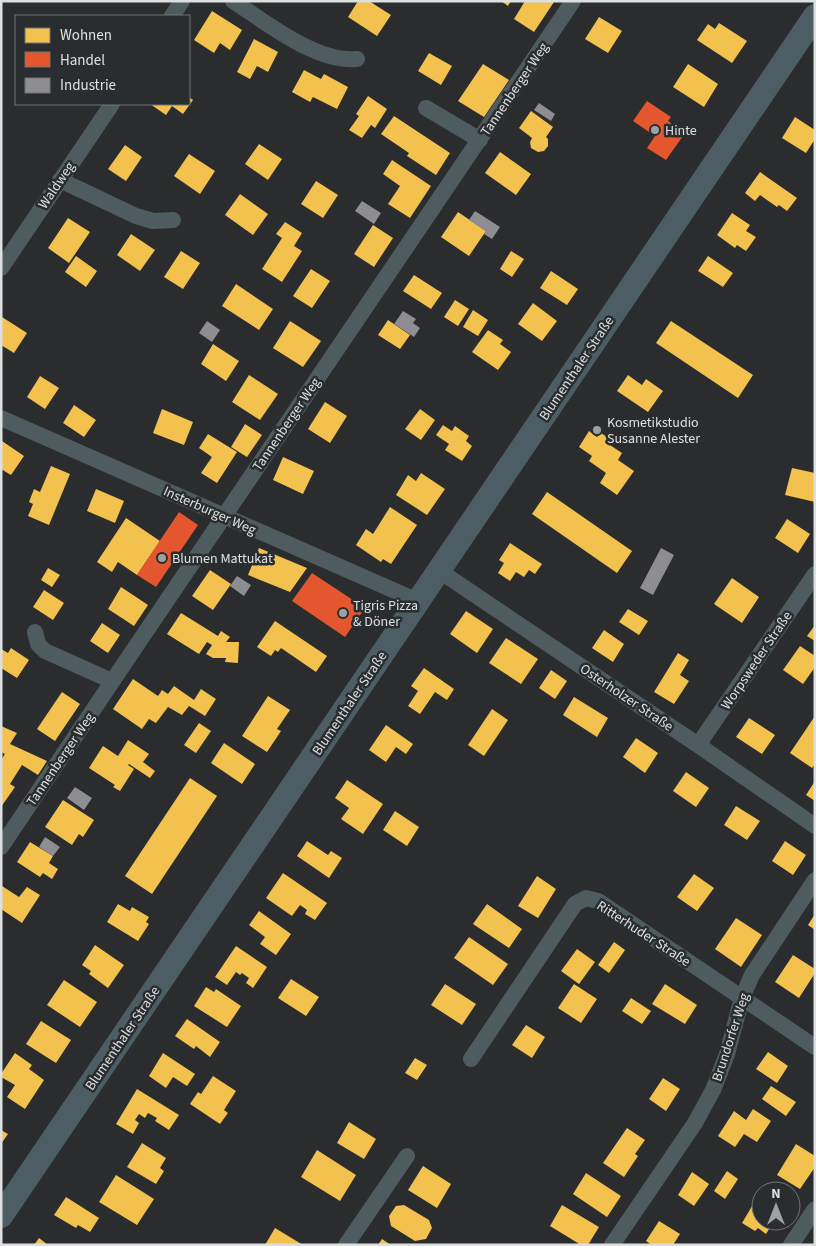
<svg xmlns="http://www.w3.org/2000/svg" width="816" height="1246" font-family="'Source Sans 3',sans-serif">
  <rect width="100%" height="100%" fill="#2a2c2e"/>
  <path fill="#f2c14e" d="M358 1H369L391 15 377 36 348 17Z
    M501 1H511L508 6Z
    M525 1 554 2 534 32 514 19Z
    M212 11 242 30 230 50 220 43 214 53 194 40Z
    M599 17 622 31 608 53 585 39Z
    M719 23 747 41 732 63 697 40 708 24 715 29Z
    M254 39 278 52 268 72 257 66 250 79 237 72Z
    M429 53 452 66 441 85 418 71Z
    M483 64 509 80 484 117 458 101Z
    M688 64 718 84 704 107 673 87Z
    M304 70 321 79 324 74 348 87 337 109 313 97 310 102 292 92Z
    M368 96 387 109 375 128 371 125 362 138 349 130 359 116 356 114Z
    M189 97 193 100 183 114 172 106 166 115 150 104H189Z
    M531 111 553 127 546 137 548 139V146L544 151 538 152 531 148 530 142 532 138 519 128Z
    M394 116 450 153 436 175 407 156 409 153 381 134Z
    M795 117 815 130V139L806 153 782 138Z
    M259 144 282 159 268 180 245 164Z
    M125 145 142 157 126 181 108 169Z
    M500 152 531 174 516 195 485 173Z
    M189 154 215 171 200 194 174 176Z
    M392 160 431 186 410 218 388 204 400 186 383 174Z
    M760 172 797 198 787 211 779 205 777 207 760 195 755 201 745 193Z
    M316 181 338 195 323 218 301 204Z
    M240 194 268 214 253 235 225 215Z
    M458 212 486 231 469 256 441 237Z
    M732 213 750 225 746 231 756 237 746 251 737 245 735 248 717 235Z
    M68 218 90 232 69 263 48 248Z
    M285 222 302 233 294 246 302 251 282 282 262 269 282 238 276 234Z
    M373 225 393 238 374 267 354 254Z
    M131 234 155 250 140 271 117 255Z
    M181 251 200 263 183 289 164 277Z
    M511 251 524 259 512 277 500 269Z
    M76 256 97 271 86 287 65 272Z
    M708 256 733 273 723 287 698 271Z
    M311 269 330 281 312 308 293 296Z
    M551 271 578 289 567 305 540 288Z
    M414 275 442 293 431 309 403 291Z
    M236 284 273 309 259 330 222 306Z
    M455 300 469 309 458 326 444 317Z
    M533 303 557 321 542 341 518 324Z
    M473 310 488 320 478 336 463 327Z
    M2 317 27 333 14 353 1 345Z
    M388 320 410 335 400 349 378 335Z
    M290 321 321 341 303 367 273 348Z
    M671 321 753 375 738 398 656 343Z
    M488 330 503 340 500 344 511 352 498 370 472 352Z
    M213 344 239 361 226 381 201 364Z
    M249 375 278 394 260 420 232 402Z
    M628 375 642 385 646 379 663 391 648 412 617 391Z
    M40 376 59 388 45 409 27 397Z
    M325 402 347 416 330 443 308 429Z
    M74 405 96 420 84 437 63 423Z
    M162 409 193 422 184 445 153 433Z
    M420 409 435 420 421 440 405 429Z
    M245 424 262 435 247 457 231 447Z
    M443 425 452 431 455 426 469 436 466 441 472 446 462 461 445 450 449 444 436 435Z
    M589 431 597 437 601 433 610 439 607 443 622 453 618 460 634 471 617 495 600 483 606 473 589 461 592 456 579 447Z
    M208 434 237 452 217 483 201 473 212 457 199 448Z
    M2 441 24 456 11 475 1 469Z
    M283 457 314 471 303 494 273 480Z
    M51 466 70 474 49 525 28 516 33 504 29 502 34 489 40 492Z
    M792 468 815 473V502L785 495Z
    M421 473 445 489 427 515 396 495 408 475 416 481Z
    M96 489 124 501 115 523 87 511Z
    M547 492 632 551 617 573 532 514Z
    M390 507 417 525 391 564 383 559 381 562 356 545 366 529 373 534Z
    M126 518 160 541 137 575 118 562 112 572 97 562Z
    M787 519 810 534 798 553 775 538Z
    M510 543 542 564 535 574 529 570 524 577 516 572 510 581 498 573 504 563 499 560Z
    M259 548 307 568 290 592 248 575Z
    M48 568 60 575 52 587 41 580Z
    M210 570 231 584 213 610 192 596Z
    M732 578 759 597 742 623 714 604Z
    M121 587 148 605 134 626 108 609Z
    M44 590 64 603 53 620 33 607Z
    M628 609 648 621 639 635 619 622Z
    M466 611 493 629 477 653 450 634Z
    M181 613 218 636 221 631 230 637 226 642H239L238 663 225 662 226 658H213L206 654 212 645 207 642 199 654 167 634Z
    M275 621 327 656 316 672 281 648 278 652 275 650 271 656 257 647Z
    M102 623 120 635 108 653 90 641Z
    M815 625V641L807 636Z
    M604 630 624 644 613 662 592 648Z
    M506 638 538 659 521 684 489 663Z
    M800 646 815 656V667L803 684 783 670Z
    M11 648 29 660 17 678 1 668V649L8 653Z
    M678 653 689 660 680 675 689 681 674 704 654 692Z
    M424 668 454 689 447 700 435 692 420 714 408 706 418 691 411 686Z
    M551 670 567 681 555 699 539 688Z
    M133 679 158 696 162 690 168 694 174 686 194 700 201 689 216 699 205 716 189 706 182 715 168 707 156 723 149 719 142 729 113 709Z
    M62 692 80 704 55 741 37 729Z
    M268 696 290 710 277 729 281 731 267 752 242 736Z
    M574 697 608 718 597 737 563 715Z
    M492 709 508 720 484 756 468 745Z
    M815 716V764L812 768 790 753Z
    M749 718 775 735 762 754 736 737Z
    M199 723 211 731 196 753 184 745Z
    M386 725 413 744 406 754 396 747 386 762 369 750Z
    M1 726 17 733 10 744 47 761 38 775 22 765 10 784 15 787 1 807V760L5 754 1 752Z
    M636 738 658 753 645 773 623 757Z
    M128 740 149 754 143 762 155 771 150 778 129 764 128 765 134 769 120 791 113 787 115 785 89 768 103 746 118 756Z
    M224 743 255 764 242 784 211 763Z
    M686 772 709 788 696 807 673 791Z
    M190 778 217 796 152 894 125 876Z
    M347 780 383 804 363 834 341 819 349 808 335 798Z
    M815 781V801L806 795Z
    M63 800 94 820 83 837 79 834 72 845 45 827Z
    M736 806 760 821 747 840 724 825Z
    M395 811 419 827 407 846 383 830Z
    M307 841 328 855 331 851 342 858 329 878 297 856Z
    M785 841 806 855 793 875 772 861Z
    M30 842 53 856 49 863 58 869 52 879 43 873 40 877 17 862Z
    M283 873 327 903 315 920 305 914 307 910 300 905 292 916 266 898Z
    M694 874 714 888 697 911 677 897Z
    M537 876 556 889 538 918 518 906Z
    M2 886 19 897 27 887 40 895 22 923 1 909Z
    M118 904 130 911 132 907 149 917 146 922 149 924 138 941 107 922Z
    M487 904 522 929 509 948 473 924Z
    M259 911 291 934 276 955 260 944 265 937 249 925Z
    M815 914V930L808 925Z
    M736 918 762 935 741 967 715 949Z
    M469 937 508 964 493 985 454 958Z
    M614 942 625 950 609 973 598 965Z
    M95 945 124 965 108 988 89 974 91 971 82 965Z
    M236 946 267 967 253 988 246 983 249 978 242 973 240 975 236 972 227 985 215 977Z
    M577 949 595 962 579 984 561 971Z
    M793 955 815 969V973L799 998 775 982Z
    M291 979 319 997 306 1016 278 998Z
    M64 980 97 1002 80 1027 47 1005Z
    M445 984 476 1004 462 1025 431 1005Z
    M574 984 597 999 581 1023 558 1008Z
    M665 984 697 1005 685 1024 652 1004Z
    M206 987 214 992 216 989 241 1006 227 1027 194 1006Z
    M631 998 651 1011 642 1024 622 1011Z
    M187 1019 220 1042 210 1057 196 1046 194 1049 175 1036Z
    M41 1021 71 1040 56 1063 26 1044Z
    M526 1025 545 1037 532 1058 512 1045Z
    M768 1052 788 1066 777 1083 756 1069Z
    M15 1053 32 1065 29 1069 44 1080 25 1109 7 1097 15 1085 1 1077V1074Z
    M163 1053 195 1074 187 1086 173 1077 166 1088 149 1076Z
    M415 1058 427 1065 417 1080 405 1073Z
    M213 1076 236 1091 224 1110 228 1113 220 1124 190 1104 198 1092 201 1094Z
    M663 1078 680 1089 666 1111 649 1099Z
    M771 1086 796 1102 786 1116 762 1099Z
    M137 1089 179 1115 169 1130 155 1121 157 1118 148 1113 145 1118 139 1114 135 1120 139 1123 133 1134 116 1124Z
    M753 1109 771 1121 757 1142 744 1134 735 1147 718 1136 734 1111 746 1120Z
    M349 1122 376 1139 364 1159 337 1143Z
    M627 1128 645 1140 635 1154 638 1156 624 1177 603 1163Z
    M1 1130 8 1134 1 1144Z
    M142 1143 166 1158 160 1168 164 1171 156 1184 127 1167Z
    M796 1144 815 1156V1167L800 1189 777 1175Z
    M317 1150 356 1175 340 1201 301 1177Z
    M423 1166 451 1184 437 1208 408 1190Z
    M727 1171 738 1179 725 1199 714 1191Z
    M692 1172 709 1184 694 1206 678 1195Z
    M586 1173 621 1196 607 1217 573 1194Z
    M116 1175 154 1199 137 1225 99 1202Z
    M66 1197 99 1218 90 1232 78 1225 76 1228 54 1215Z
    M755 1201 761 1205V1221H774L766 1234 758 1228 755 1231 742 1223Z
    M404 1205 429 1220 432 1228 426 1239 415 1241 391 1226 389 1216 396 1206Z
    M562 1205 599 1227 588 1245H581L550 1226Z
    M659 1221 680 1234 673 1245H652L646 1241Z
    M275 1228 303 1245H265Z
    M39 1238 48 1245H34Z
    M382 1239 391 1245H378Z"/>
  <path fill="#e4572e" d="M647 101 671 117 668 121 685 133 666 160 647 148 655 136 633 121Z
    M179 512 198 525 156 587 137 575Z
    M312 573 365 608 345 637 292 601Z"/>
  <path fill="#8d8d92" d="M539 103 555 114 551 121 534 110Z
    M362 201 381 213 374 224 355 211Z
    M475 211 500 227 492 239 484 234 486 231 469 220Z
    M403 311 416 319 413 323 420 328 414 337 394 324Z
    M207 321 220 330 212 342 199 333Z
    M661 548 674 555 653 595 640 588Z
    M237 576 251 585 244 596 230 586Z
    M75 787 92 798 84 810 67 798Z
    M45 837 60 847 53 856 39 847Z"/>
  <g fill="none" stroke-linecap="round" stroke-linejoin="round">
    <path stroke="#4f5c5f" stroke-width="16" d="M233 1C266 22 316 63 357 59
      M172 16 182 1
      M426 108 480 140
      M60 180 136 216 153 221 173 220
      M1 268 112 104
      M1 418 418 601
      M438 570 698 745 815 826
      M35 632 38 644 45 651 112 681
      M698 745 815 574
      M1 847C190 564 383 284 573 1
      M471 1059 575 904 586 898 598 901 815 1047
      M346 1245 407 1156
      M612 1245 695 1123 713 1090 727 1054 742 998 752 975 815 880
      M791 1245 815 1209"/>
    <path stroke="#4c5d63" stroke-width="24" d="M1 1216 815 16"/>
  </g>
  <g fill="#9ea1a2" stroke="#292d2f" stroke-width="2">
    <circle cx="655" cy="130" r="5"/>
    <circle cx="597" cy="430" r="5"/>
    <circle cx="162" cy="558" r="5"/>
    <circle cx="343" cy="613" r="5"/>
  </g>
  <g text-anchor="middle" stroke-width="5" stroke-linejoin="round" paint-order="stroke">
    <g font-size="14" fill="#dde0e1" stroke="#292d2f">
      <text transform="translate(514 89) rotate(-56)" y="5">Tannenberger Weg</text>
      <text transform="translate(56 185) rotate(-56)" y="5">Waldweg</text>
      <text transform="translate(576 368) rotate(-56)" y="5">Blumenthaler Straße</text>
      <text transform="translate(286 424) rotate(-56)" y="5">Tannenberger Weg</text>
      <text transform="translate(210 510) rotate(24)" y="5">Insterburger Weg</text>
      <text transform="translate(756 660) rotate(-56)" y="5">Worpsweder Straße</text>
      <text transform="translate(627 697) rotate(34)" y="5">Osterholzer Straße</text>
      <text transform="translate(349 703) rotate(-56)" y="5">Blumenthaler Straße</text>
      <text transform="translate(60 759) rotate(-56)" y="5">Tannenberger Weg</text>
      <text transform="translate(644 933) rotate(33)" y="5">Ritterhuder Straße</text>
      <text transform="translate(730 1037) rotate(-72)" y="5">Brundorfer Weg</text>
      <text transform="translate(122 1038) rotate(-56)" y="5">Blumenthaler Straße</text>
    </g>
    <g font-size="14" fill="#dde0e1" stroke="#292d2f" text-anchor="start">
      <text x="665" y="135">Hinte</text>
      <text x="607" y="427">Kosmetikstudio<tspan x="607" dy="16">Susanne Alester</tspan></text>
      <text x="172" y="563">Blumen Mattukat</text>
      <text x="353" y="610">Tigris Pizza<tspan x="353" dy="16">&amp; Döner</tspan></text>
    </g>
  </g>
  <rect width="816" height="1246" fill="none" stroke="#dde0e1" stroke-width="5"/>
  <rect x="15" y="15" width="175" height="90" fill="#292d2f" stroke="#717576"/>
  <rect x="25" y="28" width="25" height="15" fill="#f2c14e" stroke="#717576"/>
  <text x="60" y="40" font-size="15" fill="#dde0e1">Wohnen</text>
  <rect x="25" y="52" width="25" height="15" fill="#e4572e" stroke="#717576"/>
  <text x="60" y="65" font-size="15" fill="#dde0e1">Handel</text>
  <rect x="25" y="78" width="25" height="15" fill="#8d8d92" stroke="#717576"/>
  <text x="60" y="90" font-size="15" fill="#dde0e1">Industrie</text>
  <g transform="translate(776 1206)"><circle r="24" fill="#292d2f" stroke="#717576"/>
  <path d="M0-4L9 19L0 12L-9 19Z" fill="#9ea1a2"/>
  <text y="-8" font-size="14" font-weight="bold" text-anchor="middle" fill="#dde0e1">N</text>
  </g>
</svg>
